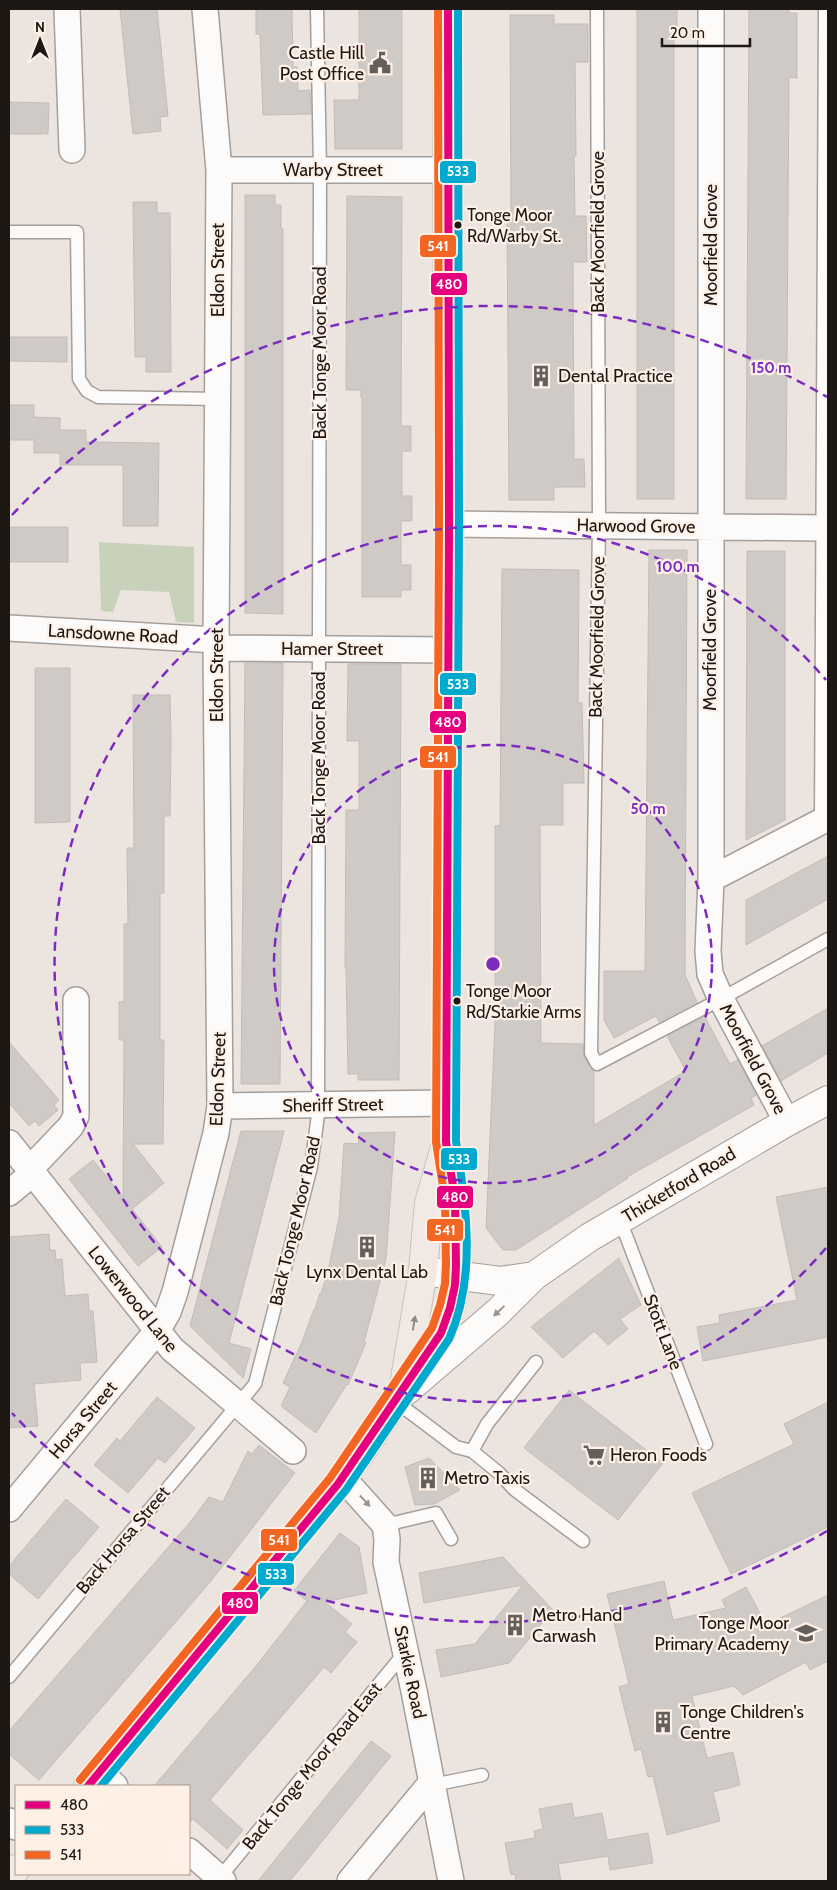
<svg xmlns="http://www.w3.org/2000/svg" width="837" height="1890" font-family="Cabin,sans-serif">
  <rect width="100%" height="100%" fill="#ece4df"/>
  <path fill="#c8d2bb" d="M99 542 194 547V623L176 622 169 592 121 590 113 612 101 611Z"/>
  <path fill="#d0cac6" stroke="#c3bcb8" d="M120 9H157L168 116 160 117 161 131 133 134Z
    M256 9H292L293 67H297L298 91 310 90 311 114 263 115 260 34H256Z
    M359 9H402V149H335L334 100H359Z
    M637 9H677V37H674V499H637Z
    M749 9H789V13H797V78L789 77 786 499H746Z
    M510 15H554V24H588V62H575L576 156H574L575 216H586L587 262H573L574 459H584L585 487H554V500H509L507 216H511Z
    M9 102 49 103 48 134H9Z
    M245 195H275V205H281V229H283V614L245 613Z
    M347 196 402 197 401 426H411V451H402V496H412V521H401V565H411V590H401V597H362V398H361V390H346Z
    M133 202H157V213H170L171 372H146V357H135Z
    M9 337H67V362L9 361Z
    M9 405H34V417L60 418V430H86V442L159 443 158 526H123V465H60V453H34V440H9Z
    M9 527H68V562H9Z
    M649 550H687L685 975 697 1002 659 1022 656 1016 614 1038 604 1020V971H645Z
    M747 551H785V820L746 840Z
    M502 569 579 570 578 703H582L584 783H563V825H540L541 1043 583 1044 584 1057 594 1071V1125L686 1071 667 1036 705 1017 730 1064 738 1060 756 1095 751 1098 754 1105 627 1177 628 1178 516 1250H503L486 1228 495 1023V826H500Z
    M245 663H283L280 1084H241Z
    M348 664H401L399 1080H358V1074H348L346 968H345L346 810H359V741H347Z
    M35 668H70V822L35 823Z
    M133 695H170L171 740 170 816H164V893H160V1040H164L163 1144H133L164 1183 132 1209 162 1247 138 1266 69 1179 93 1160 123 1197 124 1040H119V1002H124V924H128L127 848H134Z
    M828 856V899L746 945V900Z
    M828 1008V1053L781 1081 762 1046Z
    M9 1042 59 1100 54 1105 58 1110 39 1126 35 1121 29 1126 9 1103Z
    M241 1131H284L229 1343 251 1349 243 1378 190 1326Z
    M395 1132 386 1259 364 1342 366 1343 348 1385 347 1384 316 1433 281 1406 290 1387 283 1383 302 1342 314 1309H315L320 1293 321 1294 329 1266 339 1218 344 1143 358 1144 359 1133Z
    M828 1187V1337L703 1361 697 1327 720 1323 719 1315 797 1300 776 1197Z
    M49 1234 50 1250H55L56 1260 62 1259 65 1296 88 1294 89 1311H93L97 1362 80 1363 81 1380 34 1384 38 1426 9 1428V1237Z
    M619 1258 641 1305 620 1319 628 1329 608 1345 594 1331 563 1358 531 1327Z
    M569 1390 663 1463 618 1520 524 1448Z
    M157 1397 195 1428 165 1463 158 1458 128 1493 94 1465 117 1438 120 1441Z
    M828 1402V1527L731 1574 692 1493 794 1444 784 1424Z
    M259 1445 295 1473 211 1581 39 1780 9 1754V1731L191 1521 209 1497 223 1502 248 1451 252 1454Z
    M429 1458 460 1490 434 1504 415 1505 405 1467Z
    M66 1499 99 1527 38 1599 9 1574V1566Z
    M340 1533 359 1547 367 1593 325 1602 352 1624 345 1632 357 1642 331 1673 324 1667 210 1800 243 1830 227 1849 193 1819 189 1823V1786H154L256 1666 307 1601 294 1591Z
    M503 1557 553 1610 509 1663 441 1677 436 1650 475 1644 523 1585 424 1603 419 1573Z
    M664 1581 673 1620 726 1608 722 1600 746 1587 766 1625 828 1595V1661L810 1670 806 1662 743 1695 734 1686 692 1696 707 1758 733 1752 740 1785 713 1792 720 1821 667 1835 653 1776 648 1777 641 1749 635 1751 619 1687 629 1684 607 1594Z
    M371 1741 391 1756 290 1881H258Z
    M572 1803 574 1818 602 1813 607 1840 648 1833 653 1863 610 1870 608 1856 558 1864 561 1881H516L515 1874 511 1875 505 1843 535 1838 534 1831 543 1829 539 1809Z"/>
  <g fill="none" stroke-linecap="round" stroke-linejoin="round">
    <g stroke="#a59f9b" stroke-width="15">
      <path id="lane" d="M597 9 599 526 591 1053 597 1064 721 999 828 939
        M9 232H77L79 379 87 391 98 397 218 399
        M821 822 825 9
        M620 1220 706 1444
        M395 1401 456 1447 472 1451 499 1473 515 1490 583 1541
        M472 1451 487 1424 536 1362
        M385 1525 436 1513 451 1539
        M9 1677 255 1384 311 1167 318 1115 320 170 317 9
        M433 1785 482 1775
        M217 1881 406 1651"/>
    </g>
    <g stroke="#a59f9b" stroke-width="28">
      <path id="street" d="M67 9 72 150
        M711 9V879L708 951 710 974 721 999 787 1122
        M219 170H447
        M449 524 822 528
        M9 628 216 640
        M216 648 448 650
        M711 879 828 818
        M220 1106 447 1103
        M9 1143 172 1349 293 1451
        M30 1169 71 1126 76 1116V1000
        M9 1193 33 1173
        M342 1477 385 1525 387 1539 386 1562 414 1691 451 1881
        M9 1509 157 1331 168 1312 175 1292 216 1133 220 1106 216 648 219 170 205 9
        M100 1773 115 1786
        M9 1821 16 1827
        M189 1851 223 1881
        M350 1881 432 1782"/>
    </g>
    <g stroke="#a59f9b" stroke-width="30">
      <path id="secondary" d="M423 1271 500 1281 534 1276
        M407 1390 498 1312 534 1276 590 1237 787 1122 828 1100"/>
    </g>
    <g stroke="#c6c3c0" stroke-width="30">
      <path id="primary" d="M405 1379 423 1271 429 1203 444 1151
        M88 1786 338 1484 362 1451 441 1333 450 1308 455 1285 456 1265 455 1198 446 1142 449 524 447 170 448 9
        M9 1878 16 1869"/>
    </g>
    <use href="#lane" stroke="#fcfbfa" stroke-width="12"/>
    <use href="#street" stroke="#fcfbfa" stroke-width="25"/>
    <use href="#secondary" stroke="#fcfbfa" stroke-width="28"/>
    <use href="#primary" stroke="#f0e9e4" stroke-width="28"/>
    <g stroke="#fff0e6" stroke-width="11">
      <path id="bus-1" d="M88 1786 338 1484 441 1333 450 1308 455 1285 456 1265 455 1198 446 1142 449 524 448 9"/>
    </g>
    <g stroke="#fff0e6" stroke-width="11">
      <path id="bus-2" d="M101 1786 346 1490 449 1339C477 1277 466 1205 456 1141L459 524 458 9"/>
    </g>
    <g stroke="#fff0e6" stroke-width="11">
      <path id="bus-3" d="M80 1780 330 1478 432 1328 440 1305 445 1284 446 1265 445 1199 436 1142 439 524 438 9"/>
    </g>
    <use href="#bus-1" stroke="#e5007d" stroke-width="8"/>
    <use href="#bus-2" stroke="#00a9ce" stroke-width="8"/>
    <use href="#bus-3" stroke="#f26522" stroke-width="8"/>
  </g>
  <defs><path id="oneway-solid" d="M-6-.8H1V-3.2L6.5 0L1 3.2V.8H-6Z" transform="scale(1.25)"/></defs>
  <g fill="#989592">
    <use href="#oneway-solid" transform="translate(499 1311) rotate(137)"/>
    <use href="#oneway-solid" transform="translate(365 1501) rotate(47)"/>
  </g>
  <use fill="#918b86" href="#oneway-solid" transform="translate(414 1323) rotate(-81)"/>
  <g fill="none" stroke="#7b2cbf" stroke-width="2.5" stroke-dasharray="9 6">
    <circle cx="493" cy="964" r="219"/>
    <path d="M826 1248A438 438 0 1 1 826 680"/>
    <path d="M827 1531A658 658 0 0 1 12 1413M12 515A658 658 0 0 1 827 397"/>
  </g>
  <defs>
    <g id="civic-bare" transform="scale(1.725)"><path d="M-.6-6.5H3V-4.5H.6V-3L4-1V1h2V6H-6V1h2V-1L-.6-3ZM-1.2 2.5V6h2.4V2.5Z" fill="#655f5b" stroke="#fff0e6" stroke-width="2.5" paint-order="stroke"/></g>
    <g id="building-bare" transform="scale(1.725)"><path d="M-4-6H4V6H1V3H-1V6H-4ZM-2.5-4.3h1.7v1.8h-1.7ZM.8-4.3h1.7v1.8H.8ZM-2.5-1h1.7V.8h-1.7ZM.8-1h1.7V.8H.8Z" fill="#655f5b" stroke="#fff0e6" stroke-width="2.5" paint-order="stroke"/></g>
    <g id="supermarket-bare" transform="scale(1.725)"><path d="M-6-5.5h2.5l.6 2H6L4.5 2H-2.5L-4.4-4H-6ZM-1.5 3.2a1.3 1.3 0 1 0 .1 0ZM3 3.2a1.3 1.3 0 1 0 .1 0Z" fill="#655f5b" stroke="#fff0e6" stroke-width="2.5" paint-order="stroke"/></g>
    <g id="school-bare" transform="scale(1.725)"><path d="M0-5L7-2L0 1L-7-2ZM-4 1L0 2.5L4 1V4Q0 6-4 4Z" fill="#655f5b" stroke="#fff0e6" stroke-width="2.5" paint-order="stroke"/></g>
  </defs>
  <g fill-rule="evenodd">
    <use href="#civic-bare" x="380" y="63"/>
    <use href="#building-bare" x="541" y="376"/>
    <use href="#building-bare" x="367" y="1247"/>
    <use href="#supermarket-bare" x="594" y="1455"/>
    <use href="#building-bare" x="428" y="1478"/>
    <use href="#building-bare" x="515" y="1625"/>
    <use href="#school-bare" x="806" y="1633"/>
    <use href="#building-bare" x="663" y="1722"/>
  </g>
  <g fill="#1d1814" stroke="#fff0e6" stroke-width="2">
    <circle cx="458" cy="225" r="4.5"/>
    <circle cx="457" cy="1001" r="4.5"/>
  </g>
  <g text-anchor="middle" stroke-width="4.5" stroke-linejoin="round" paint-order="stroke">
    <g font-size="17" fill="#1d1814" stroke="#fff0e6" text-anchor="start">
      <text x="467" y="221">Tonge Moor<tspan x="467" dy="21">Rd/Warby St.</tspan></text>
      <text x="466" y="997">Tonge Moor<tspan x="466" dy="21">Rd/Starkie Arms</tspan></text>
    </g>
    <g font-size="18" fill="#1d1814" stroke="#fff0e6" text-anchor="start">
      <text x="364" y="59" text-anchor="end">Castle Hill<tspan x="364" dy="21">Post Office</tspan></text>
      <text x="558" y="382">Dental Practice</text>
      <text x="367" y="1278" text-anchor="middle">Lynx Dental Lab</text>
      <text x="610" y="1461">Heron Foods</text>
      <text x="444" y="1484">Metro Taxis</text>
      <text x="532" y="1621">Metro Hand<tspan x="532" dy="21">Carwash</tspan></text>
      <text x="789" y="1629" text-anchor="end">Tonge Moor<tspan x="789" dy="21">Primary Academy</tspan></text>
      <text x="680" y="1718">Tonge Children's<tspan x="680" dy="21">Centre</tspan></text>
    </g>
    <g font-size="18" fill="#1d1814" stroke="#fff0e6">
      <text x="333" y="176">Warby Street</text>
      <text transform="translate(598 232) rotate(-90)" y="6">Back Moorfield Grove</text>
      <text transform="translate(711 245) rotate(-90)" y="6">Moorfield Grove</text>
      <text transform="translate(218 270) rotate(-90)" y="6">Eldon Street</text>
      <text transform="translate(320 353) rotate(-90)" y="6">Back Tonge Moor Road</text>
      <text transform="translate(636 526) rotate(1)" y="6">Harwood Grove</text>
      <text transform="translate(113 634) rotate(3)" y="6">Lansdowne Road</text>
      <text transform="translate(597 637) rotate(-89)" y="6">Back Moorfield Grove</text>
      <text x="332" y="655">Hamer Street</text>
      <text transform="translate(710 650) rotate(-90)" y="6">Moorfield Grove</text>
      <text transform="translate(217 675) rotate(-90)" y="6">Eldon Street</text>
      <text transform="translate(319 758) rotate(-90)" y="6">Back Tonge Moor Road</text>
      <text transform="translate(753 1059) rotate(62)" y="6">Moorfield Grove</text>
      <text transform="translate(218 1079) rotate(-88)" y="6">Eldon Street</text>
      <text transform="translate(333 1105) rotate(-1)" y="6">Sheriff Street</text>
      <text transform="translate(679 1185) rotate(-31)" y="6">Thicketford Road</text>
      <text transform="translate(295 1221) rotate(-77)" y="6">Back Tonge Moor Road</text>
      <text transform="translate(133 1299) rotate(51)" y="6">Lowerwood Lane</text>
      <text transform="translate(663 1332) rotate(69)" y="6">Stott Lane</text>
      <text transform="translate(83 1420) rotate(-50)" y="6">Horsa Street</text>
      <text transform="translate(123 1540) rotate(-50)" y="6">Back Horsa Street</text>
      <text transform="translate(410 1672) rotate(78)" y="6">Starkie Road</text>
      <text transform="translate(312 1766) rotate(-51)" y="6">Back Tonge Moor Road East</text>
    </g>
  </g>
  <circle cx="493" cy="964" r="8" fill="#7b2cbf" stroke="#fff0e6" stroke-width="2.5"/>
  <g font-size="15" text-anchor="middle" font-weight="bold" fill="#7b2cbf" stroke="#fff0e6" stroke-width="4.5" stroke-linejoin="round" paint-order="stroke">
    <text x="771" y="373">150 m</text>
    <text x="678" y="572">100 m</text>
    <text x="648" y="814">50 m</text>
  </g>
  <g stroke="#fff0e6" stroke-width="2">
    <rect x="439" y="160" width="38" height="24" rx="5" fill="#00a9ce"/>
    <rect x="419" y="234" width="38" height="24" rx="5" fill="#f26522"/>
    <rect x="430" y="272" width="38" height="24" rx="5" fill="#e5007d"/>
    <rect x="439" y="672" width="38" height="24" rx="5" fill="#00a9ce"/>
    <rect x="429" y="710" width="38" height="24" rx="5" fill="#e5007d"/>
    <rect x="419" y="745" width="38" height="24" rx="5" fill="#f26522"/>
    <rect x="440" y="1147" width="38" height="24" rx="5" fill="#00a9ce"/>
    <rect x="436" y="1185" width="38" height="24" rx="5" fill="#e5007d"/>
    <rect x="426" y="1218" width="38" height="24" rx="5" fill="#f26522"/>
    <rect x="260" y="1528" width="38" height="24" rx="5" fill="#f26522"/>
    <rect x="257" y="1562" width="38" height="24" rx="5" fill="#00a9ce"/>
    <rect x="221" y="1591" width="38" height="24" rx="5" fill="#e5007d"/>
  </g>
  <g font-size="14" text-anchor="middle" font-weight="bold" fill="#fff">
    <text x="458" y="176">533</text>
    <text x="438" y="251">541</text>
    <text x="449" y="289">480</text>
    <text x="458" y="689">533</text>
    <text x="448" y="727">480</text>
    <text x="438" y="762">541</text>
    <text x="459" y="1164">533</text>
    <text x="455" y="1202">480</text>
    <text x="445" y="1235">541</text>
    <text x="279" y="1545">541</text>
    <text x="276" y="1579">533</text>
    <text x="240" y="1608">480</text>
  </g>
  <rect width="837" height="1890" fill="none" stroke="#1d1814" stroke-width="20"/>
  <rect x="15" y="1785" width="175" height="90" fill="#fff0e6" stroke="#a59a92"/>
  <rect x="25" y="1801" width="25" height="8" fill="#e5007d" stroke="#a59a92"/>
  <text x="60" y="1810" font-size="15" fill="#1d1814">480</text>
  <rect x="25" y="1826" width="25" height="8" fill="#00a9ce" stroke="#a59a92"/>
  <text x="60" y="1835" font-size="15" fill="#1d1814">533</text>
  <rect x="25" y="1851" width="25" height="8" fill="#f26522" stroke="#a59a92"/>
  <text x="60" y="1860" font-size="15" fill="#1d1814">541</text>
  <g transform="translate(40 40)" stroke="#fff0e6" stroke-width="4" paint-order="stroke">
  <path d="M0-4L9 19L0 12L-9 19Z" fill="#1d1814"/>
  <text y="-8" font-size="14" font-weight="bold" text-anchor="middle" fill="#1d1814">N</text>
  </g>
  <path d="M662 38v8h88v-8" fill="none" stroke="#1d1814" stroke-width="2.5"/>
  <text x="670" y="38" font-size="15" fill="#1d1814" stroke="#fff0e6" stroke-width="4" paint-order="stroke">20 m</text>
</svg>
